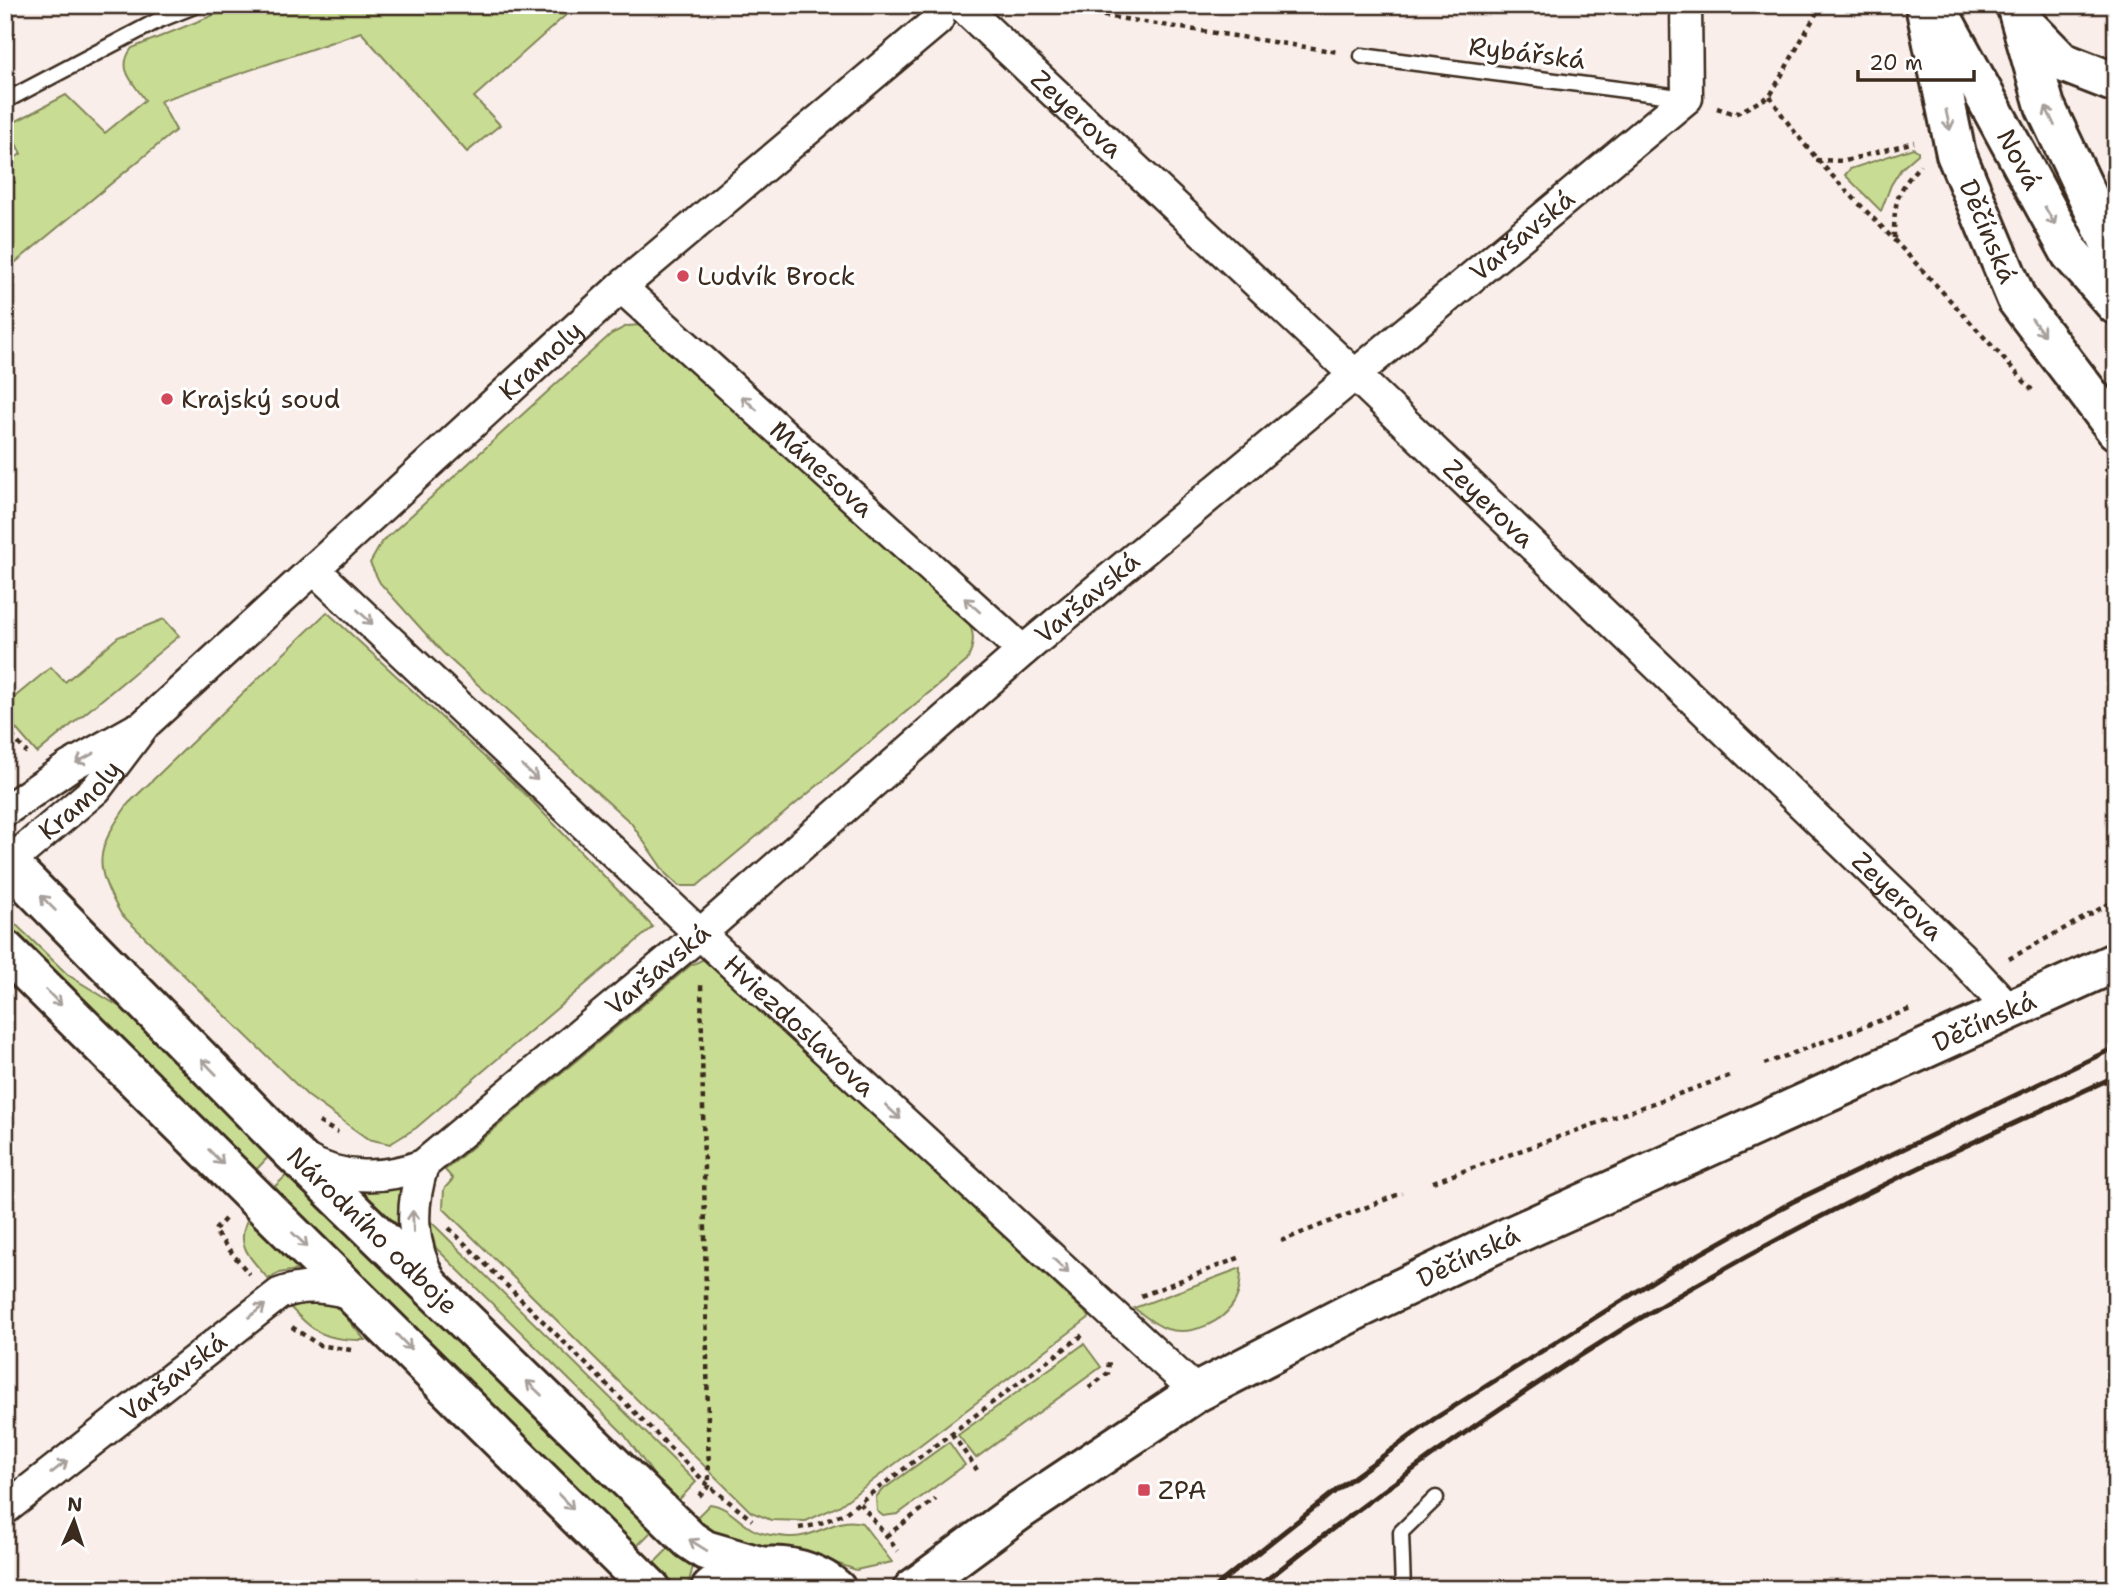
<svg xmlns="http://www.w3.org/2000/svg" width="2121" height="1594" font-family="'Shantell Sans',sans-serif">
  <rect width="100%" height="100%" fill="#f9eeea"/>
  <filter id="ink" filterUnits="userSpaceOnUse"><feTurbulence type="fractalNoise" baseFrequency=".0143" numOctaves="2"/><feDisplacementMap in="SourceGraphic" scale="14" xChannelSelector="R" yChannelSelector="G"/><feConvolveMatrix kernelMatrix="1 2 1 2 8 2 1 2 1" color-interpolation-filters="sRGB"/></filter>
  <g filter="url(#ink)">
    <path fill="#c8dd93" stroke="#828458" stroke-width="2" d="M238 5H577L474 97 500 125 467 152 361 32 160 101 176 130 5 271V164L21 154 7 126 66 95 105 133 145 100C133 82 116 69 132 48Z
      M1913 148 1918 151V154L1901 169 1891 185 1881 211 1845 175 1850 169Z
      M641 325 966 618C976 633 974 646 967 661L697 886H679L666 874 631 823 443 653 380 583 370 563 382 542 611 334 627 326Z
      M327 612 528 797 653 927 416 1128 390 1144 368 1139 308 1096 121 914C92 864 96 850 128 804Z
      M164 619 179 636 37 753 5 716V705L51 667 65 682 118 637Z
      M5 914 68 975 141 1020 274 1151 251 1175 5 933Z
      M706 958 1090 1317 839 1506 806 1521 771 1520 751 1512 443 1208 444 1189 453 1179 445 1170 691 965Z
      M292 1170 656 1527 633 1550 269 1192Z
      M401 1187 400 1235 347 1189 386 1190Z
      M250 1214 303 1269 279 1273 268 1279C249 1255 233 1245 250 1214Z
      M427 1218 696 1482 675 1504 623 1433 436 1248Z
      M1241 1268C1241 1279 1240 1292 1235 1301 1223 1323 1191 1336 1167 1329 1155 1325 1145 1316 1134 1308Z
      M307 1299 335 1304 365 1340C325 1341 315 1333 288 1305Z
      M1084 1344 1101 1367 976 1458 958 1435Z
      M949 1442 965 1465 898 1514 883 1516 877 1511 876 1497 881 1491Z
      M710 1504C727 1506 738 1521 752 1529 763 1535 777 1536 789 1537 816 1539 836 1515 862 1523L892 1562 856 1570 793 1548 742 1546 692 1522Z
      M673 1544 693 1566 689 1582 681 1586 666 1582 650 1567Z"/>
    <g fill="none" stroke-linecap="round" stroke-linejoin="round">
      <g stroke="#3b2a1e" stroke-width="19">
        <path id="lane" d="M1362 56 1687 98
          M5 101 157 21 197 5
          M1403 1589 1401 1532 1436 1498"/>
      </g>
      <g stroke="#3b2a1e" stroke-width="35">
        <g id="street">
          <path id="s1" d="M961 5 1354 374 1959 955 2009 1009"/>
          <path id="s2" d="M621 287 1023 651"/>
          <path id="s3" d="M315 570 700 934 1197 1392"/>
          <path d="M5 811 70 766 136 729"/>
          <path id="s4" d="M5 866 96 789 145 724 621 287 938 20 942 5"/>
          <path id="s5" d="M303 1158C340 1180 383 1180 423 1165L700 934 1023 651 1687 98 1686 5"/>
          <path d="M423 1165C410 1207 410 1244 432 1283"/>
          <path id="s6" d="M5 1509 279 1294C306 1283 328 1288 355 1294"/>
        </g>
      </g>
      <g stroke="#3b2a1e" stroke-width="44">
        <g id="secondary">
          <path id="s7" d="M1925 5 1956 154 2017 300 2116 430"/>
          <path d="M2016 5 2045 106 2116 256"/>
          <path id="s8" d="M1938 10 2071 254 2116 305"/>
          <path d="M2023 22 2062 62 2116 83"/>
          <path id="s9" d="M5 860 291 1151 690 1540 705 1550 763 1567"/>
          <path d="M5 950 651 1589"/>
          <path d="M711 1589C745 1558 803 1560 836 1589"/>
          <path id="s10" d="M913 1589 1020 1510 1197 1392 1358 1309 1509 1237 2116 962"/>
        </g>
      </g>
      <path stroke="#3b2a1e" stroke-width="4.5" stroke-dasharray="5 5" stroke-linecap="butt" d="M1034 5 1338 52
        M1770 96C1804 152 1850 193 1895 241 1941 290 1987 340 2032 390
        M1717 108 1735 114 1770 96 1821 5
        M1816 160 1845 161 1914 142
        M5 172 15 185 5 193
        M1894 238C1894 202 1896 192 1920 165
        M2105 468 2116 480
        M5 728 27 753
        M2009 959 2116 900
        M1764 1064 1911 1009
        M319 1122 338 1133
        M1433 1182 1729 1076
        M225 1219 214 1231 249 1274
        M449 1228 709 1486 752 1520
        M1281 1241 1402 1193
        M1141 1296 1241 1257
        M292 1327 319 1345 351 1350
        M1089 1388 1108 1373 1109 1360
        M952 1434 977 1470
        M699 1496 709 1486 701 981
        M860 1503 898 1551
        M799 1528 816 1525 845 1513 1084 1334
        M886 1536 936 1499"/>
      <use href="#lane" stroke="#fff" stroke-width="14"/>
      <use href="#street" stroke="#fff" stroke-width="30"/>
      <use href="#secondary" stroke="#fff" stroke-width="38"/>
      <path stroke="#3b2a1e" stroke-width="5" d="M1212 1589 1343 1485 1434 1419 1666 1273 1792 1202 2116 1047
        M1255 1589C1426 1453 1607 1329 1801 1227 1904 1173 2010 1125 2116 1076"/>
    </g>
    <defs><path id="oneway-shaft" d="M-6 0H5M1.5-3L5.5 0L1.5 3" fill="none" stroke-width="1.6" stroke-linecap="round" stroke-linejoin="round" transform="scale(1.75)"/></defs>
    <g stroke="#a79f9a">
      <use href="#oneway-shaft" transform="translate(2050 116) rotate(-115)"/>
      <use href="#oneway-shaft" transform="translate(1948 120) rotate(78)"/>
      <use href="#oneway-shaft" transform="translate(2050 216) rotate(61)"/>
      <use href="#oneway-shaft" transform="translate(2038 327) rotate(53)"/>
      <use href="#oneway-shaft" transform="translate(749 403) rotate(-138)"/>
      <use href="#oneway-shaft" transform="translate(972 605) rotate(-138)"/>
      <use href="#oneway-shaft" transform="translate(365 617) rotate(43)"/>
      <use href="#oneway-shaft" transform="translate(85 758) rotate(151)"/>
      <use href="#oneway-shaft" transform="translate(530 773) rotate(43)"/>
      <use href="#oneway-shaft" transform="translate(48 903) rotate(-135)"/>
      <use href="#oneway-shaft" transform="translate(54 998) rotate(45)"/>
      <use href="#oneway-shaft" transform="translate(209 1067) rotate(-134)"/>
      <use href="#oneway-shaft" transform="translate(893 1112) rotate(43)"/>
      <use href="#oneway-shaft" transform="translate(216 1157) rotate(45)"/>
      <use href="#oneway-shaft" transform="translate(413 1221) rotate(-92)"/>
      <use href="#oneway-shaft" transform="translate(300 1240) rotate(44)"/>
      <use href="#oneway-shaft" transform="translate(1061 1266) rotate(43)"/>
      <use href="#oneway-shaft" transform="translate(257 1311) rotate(-38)"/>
      <use href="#oneway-shaft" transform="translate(404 1342) rotate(45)"/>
      <use href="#oneway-shaft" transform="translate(534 1388) rotate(-136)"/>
      <use href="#oneway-shaft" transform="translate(59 1467) rotate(-38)"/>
      <use href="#oneway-shaft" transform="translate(566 1502) rotate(45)"/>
      <use href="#oneway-shaft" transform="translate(698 1545) rotate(-148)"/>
    </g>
  </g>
  <g fill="#d1495b" stroke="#fff" stroke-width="2.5">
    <circle cx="683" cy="276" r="7"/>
    <circle cx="167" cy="399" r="7"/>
    <rect x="1137" y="1483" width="14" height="14" rx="3.5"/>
  </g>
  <g text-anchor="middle" stroke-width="6" stroke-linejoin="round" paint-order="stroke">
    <g font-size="26" fill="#3b2a1e" stroke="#fff">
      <text transform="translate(1527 53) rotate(7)" y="9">Rybářská</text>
      <text dy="9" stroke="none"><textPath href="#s1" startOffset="159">Zeyerova</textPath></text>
      <text dy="9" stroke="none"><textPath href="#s8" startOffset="170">Nová</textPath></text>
      <text dy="9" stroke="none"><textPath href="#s7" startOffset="236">Děčínská</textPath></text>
      <text dy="9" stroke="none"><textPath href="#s5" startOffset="1564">Varšavská</textPath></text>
      <text dy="9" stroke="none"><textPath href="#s4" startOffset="738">Kramoly</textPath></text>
      <text dy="9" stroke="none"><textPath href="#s2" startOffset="271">Mánesova</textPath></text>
      <text dy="9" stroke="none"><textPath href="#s1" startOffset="726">Zeyerova</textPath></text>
      <text dy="9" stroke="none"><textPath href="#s5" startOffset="998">Varšavská</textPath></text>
      <text dy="9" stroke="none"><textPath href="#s4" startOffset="100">Kramoly</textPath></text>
      <text dy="9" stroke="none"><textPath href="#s1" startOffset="1293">Zeyerova</textPath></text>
      <text dy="9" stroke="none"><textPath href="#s5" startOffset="430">Varšavská</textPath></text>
      <text dy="9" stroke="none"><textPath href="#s10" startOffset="1216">Děčínská</textPath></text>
      <text dy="9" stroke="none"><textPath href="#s3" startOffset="665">Hviezdoslavova</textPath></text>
      <text dy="9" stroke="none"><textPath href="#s9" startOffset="522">Národního odboje</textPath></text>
      <text dy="9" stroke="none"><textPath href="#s10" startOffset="649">Děčínská</textPath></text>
      <text dy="9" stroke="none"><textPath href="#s6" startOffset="214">Varšavská</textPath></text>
    </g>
    <g font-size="26" fill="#3b2a1e" stroke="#fff" text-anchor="start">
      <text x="697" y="285">Ludvík Brock</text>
      <text x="181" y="408">Krajský soud</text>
      <text x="1158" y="1499">ZPA</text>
    </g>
  </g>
  <rect width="2121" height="1594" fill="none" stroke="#fff" stroke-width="28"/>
  <rect x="14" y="14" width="2093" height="1566" fill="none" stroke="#3b2a1e" stroke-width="2.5" filter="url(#ink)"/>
  <g transform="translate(74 1521) rotate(3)" stroke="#ffffff" stroke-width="5" paint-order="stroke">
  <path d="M0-5L12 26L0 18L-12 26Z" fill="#3b2a1e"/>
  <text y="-10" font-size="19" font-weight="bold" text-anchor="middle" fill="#3b2a1e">N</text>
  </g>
  <path d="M1858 70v10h116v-10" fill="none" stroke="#3b2a1e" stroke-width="3.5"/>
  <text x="1869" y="70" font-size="21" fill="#3b2a1e" stroke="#ffffff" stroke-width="5" paint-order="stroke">20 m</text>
</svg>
